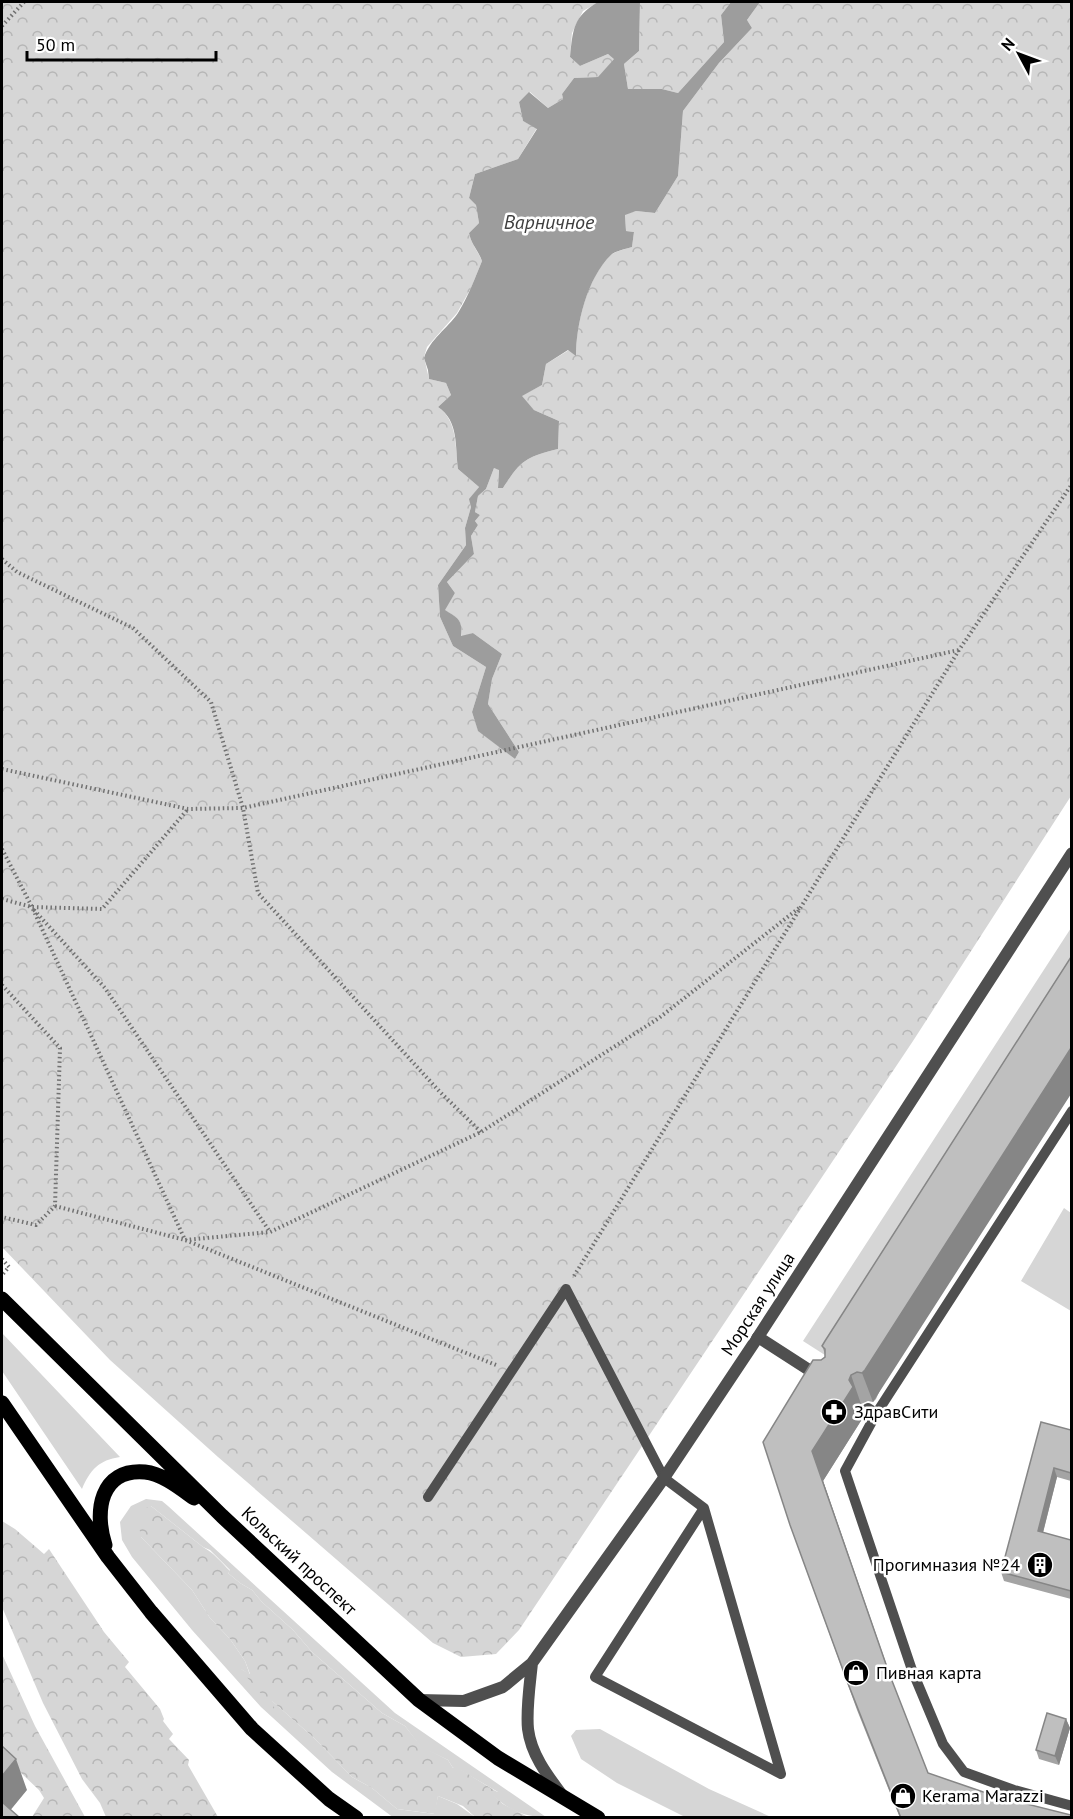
<svg xmlns="http://www.w3.org/2000/svg" width="1073" height="1819" font-family="'PT Sans',sans-serif">
  <defs>
    <pattern id="forest-crowns" width="20" height="18" patternUnits="userSpaceOnUse" patternTransform="scale(1.5)"><rect width="20" height="18" fill="#d6d6d6"/><path d="M2 6a3 3 0 1 1 6 0M12 15a3 3 0 1 1 6 0" fill="none" stroke="#b6b6b6"/></pattern>
  </defs>
  <rect width="100%" height="100%" fill="#fff"/>
  <path fill="#d6d6d6" d="M1071 928V976L828 1357 803 1341Z
    M1064 1208 1071 1213V1311L1021 1281Z
    M2 1333 120 1457C99 1460 90 1470 82 1489L2 1371Z
    M146 1499 162 1501 168 1506 395 1713 546 1817C522 1817 508 1809 491 1794L493 1791 498 1792 455 1767 453 1768 448 1760 421 1747 405 1726 382 1713 312 1652 293 1630 262 1602 252 1590 240 1583 228 1573 230 1570 210 1550 203 1547 151 1506 141 1537 192 1590 210 1618 230 1639 245 1661 250 1675 241 1669 271 1700 314 1738 352 1777 372 1788 397 1809 434 1814 438 1796 457 1804 475 1817 394 1818 332 1772 261 1707 192 1630 132 1557 122 1540 120 1522 131 1506Z
    M600 1729 709 1789 771 1817H685L617 1783 581 1759 571 1736 576 1730Z"/>
  <path fill="url(#forest-crowns)" d="M2 2H599L583 11 572 33 570 57 580 66 608 54 615 58 599 77 574 78 562 94 563 99 548 108 530 92 519 102 523 121 537 128 518 159 475 174 469 198 476 205 479 223 469 233C471 244 478 251 482 261L471 288 457 313 427 347 424 357 429 379 446 383 451 395 438 407C458 421 455 447 458 469L479 487 470 499 471 507 465 528 466 545 438 585 440 617 453 646 486 667 472 712 478 730 515 759 519 752 488 704 492 679 502 654 473 633 461 637C463 620 458 618 444 610L455 593 447 582 474 554 471 536 478 525 475 521 480 515 475 512 478 496 486 489 494 468 499 469 498 488H503C521 460 526 457 558 449L559 421 534 410 521 396 542 385 546 364 569 350 576 355C576 325 587 277 611 255 616 251 626 249 632 247L634 232 626 231 625 214 636 211 655 213 678 176 683 111 719 63 752 28 747 20 760 2H1071V796L913 1041 519 1630 496 1654 461 1657 433 1643 218 1457 110 1360 2 1247Z
    M640 2H731L721 15 724 42 678 93 662 89H628L624 64 639 51Z
    M151 1506 203 1547C214 1553 221 1562 230 1571L228 1573 240 1583 252 1590 262 1602 293 1630 312 1652 382 1713 405 1726 421 1746 448 1760 453 1768 455 1766 502 1795 492 1794 503 1804 528 1817H475L463 1806 438 1796 435 1814 397 1809 372 1788 352 1777 314 1738 272 1701 275 1710 239 1668 250 1674 245 1661 230 1639 210 1618 192 1590 141 1537 137 1516 143 1509Z
    M2 1521 15 1529 44 1554 49 1549 104 1632 129 1662 125 1667 160 1709 164 1719 163 1721 173 1734 169 1739 189 1760 188 1765 218 1817H106L100 1803 82 1779 43 1703 2 1607Z
    M2 1654 35 1726 85 1817H32L44 1798 39 1790 2 1755Z"/>
  <path fill="#9d9d9d" d="M598 2H640L639 51 624 64 628 89H662L678 93 724 42 721 15 731 2H760L747 20 752 28 719 63 683 111 678 176 655 213 636 211 625 215 626 231 634 232 632 247C626 249 615 251 611 255 587 278 576 325 576 356L568 350 546 364 542 385 522 396 534 410 559 421 558 449C526 457 521 460 503 488H498L499 470 494 468 486 489 478 496 475 512 480 515 475 521 478 525 471 536 474 554 447 582 455 593 445 610C458 618 463 620 461 636L473 633 502 654 492 679 488 704 519 752 515 759 478 731 472 712 486 667 453 646 440 617 438 585 466 545 465 528 471 507 469 499 479 487 458 469C455 446 459 421 438 407L451 395 446 383 429 379 428 370 424 358C430 339 447 329 458 313 468 297 475 278 482 261 478 250 471 244 469 233L479 223 476 205 469 198 475 174 518 159 537 129 523 121 519 102 529 92 548 108 563 99 562 94 574 78 598 77 614 59 608 54 580 66 570 57C573 29 573 17 598 2Z"/>
  <g fill="none" stroke-linecap="round" stroke-linejoin="round">
    <path stroke="#717171" stroke-width="4" stroke-dasharray="1.5 3" stroke-linecap="butt" d="M2 26 24 2
      M2 559 17 572 133 628 211 702 243 808 258 893 440 1092 481 1132
      M2 769 188 809 243 808 959 650
      M2 849 32 907 185 1240 270 1232 481 1132 659 1018 799 908
      M2 899 32 907 102 909 188 809
      M34 910 105 988 270 1232
      M2 985 60 1048 55 1206 36 1225 2 1217
      M55 1206 185 1240 496 1365
      M2 1259 9 1267 2 1275
      M574 1276 959 650 1072 484"/>
    <path stroke="#4f4f4f" stroke-width="10" d="M1072 1111 876 1414 845 1471 912 1670 943 1744 964 1772 1014 1790 1072 1806
      M428 1497 566 1289 664 1478 704 1508 781 1774 595 1677 704 1508"/>
    <path stroke="#4f4f4f" stroke-width="12" d="M758 1337 820 1377
      M868 1409 876 1414"/>
    <path stroke="#4f4f4f" stroke-width="12" d="M532 1663C530 1683 526 1709 528 1729 531 1754 547 1775 562 1795
      M419 1700 464 1701 503 1687 532 1663 664 1478 758 1337 1072 853"/>
    <path stroke="#000" stroke-width="15" d="M2 1299 222 1516 419 1700 498 1758 598 1818
      M2 1403 108 1557 151 1612 252 1729 329 1799 356 1818
      M105 1545C94 1512 100 1468 145 1472 163 1474 180 1488 194 1498"/>
  </g>
  <path fill="#a4a4a4" d="M1071 957 876 1399 873 1402 868 1401 861 1404V1407L864 1416 823 1481 894 1686 928 1773 995 1796 1071 1818H900L857 1710 790 1525 821 1360 825 1357V1354L822 1346Z
    M1071 1430V1481L1057 1477 1043 1533 1071 1540V1599L1004 1581 1001 1572Z
    M1066 1719 1070 1728 1059 1765 1039 1759 1036 1750Z"/>
  <path fill="#868686" d="M1071 1048V1094L873 1402 862 1373Z
    M851 1375 861 1404V1407L864 1416 823 1481 899 1702 812 1451 849 1380Z
    M1054 1468 1057 1477 1041 1540 1038 1531Z
    M1066 1719 1070 1728 1059 1765 1055 1756Z
    M16 1759 27 1790 4 1818H2V1776Z"/>
  <path fill="#bfbfbf" stroke="#868686" stroke-width="1.5" d="M1071 957V1048L865 1370 862 1373 857 1372 851 1375 849 1380 853 1387 812 1451 889 1673 928 1773 995 1796 1071 1815V1818H901L847 1681 790 1525 763 1442 813 1360H821L825 1357V1349L822 1346 825 1341Z
    M1041 1422 1071 1430V1473L1054 1468 1038 1531 1071 1540V1591L1001 1572Z
    M1047 1713 1066 1719 1055 1756 1036 1750Z
    M2 1746 16 1759 2 1776Z
    M2 1802 20 1818H2Z"/>
  <defs>
    <g id="pharmacy-disc" transform="scale(1.35)"><circle r="9.5" fill="#000" stroke="#fff"/><path d="M-2-6h4v4h4v4h-4v4h-4v-4h-4v-4h4Z" fill="#fff"/></g>
    <g id="building-disc" transform="scale(1.35)"><circle r="9.5" fill="#000" stroke="#fff"/><path d="M-4-6H4V6H1V3H-1V6H-4ZM-2.5-4.3h1.7v1.8h-1.7ZM.8-4.3h1.7v1.8H.8ZM-2.5-1h1.7V.8h-1.7ZM.8-1h1.7V.8H.8Z" fill="#fff"/></g>
    <g id="shop-disc" transform="scale(1.35)"><circle r="9.5" fill="#000" stroke="#fff"/><path d="M-5-2.5h2.3a2.7 3.5 0 0 1 5.4 0H5L5.5 6h-11ZM-1.5-2.5h3a1.5 2.3 0 0 0-3 0Z" fill="#fff"/></g>
  </defs>
  <g fill-rule="evenodd">
    <use href="#pharmacy-disc" x="834" y="1412"/>
    <use href="#building-disc" x="1040" y="1565"/>
    <use href="#shop-disc" x="856" y="1673"/>
    <use href="#shop-disc" x="903" y="1796"/>
  </g>
  <g text-anchor="middle" stroke-width="5" stroke-linejoin="round" paint-order="stroke">
    <g font-size="18" fill="#000" stroke="#fff">
      <text transform="translate(758 1304) rotate(-57)" y="6">Морская улица</text>
      <text transform="translate(299 1561) rotate(43)" y="6">Кольский проспект</text>
    </g>
    <g font-size="18" fill="#000" stroke="#fff" text-anchor="start">
      <text x="854" y="1418">ЗдравСити</text>
      <text x="1020" y="1571" text-anchor="end">Прогимназия №24</text>
      <text x="876" y="1679">Пивная карта</text>
      <text x="922" y="1802">Kerama Marazzi</text>
    </g>
    <g font-size="20" font-style="italic" fill="#3e3e3e" stroke="#fff">
      <text x="549" y="229">Варничное</text>
    </g>
  </g>
  <rect width="1073" height="1819" fill="none" stroke="#000000" stroke-width="6"/>
  <g transform="translate(1019 54) rotate(311)" stroke="#ffffff" stroke-width="4.5" paint-order="stroke">
  <path d="M0-4.5L10 22L0 15L-10 22Z" fill="#000000"/>
  <text y="-9" font-size="16" font-weight="bold" text-anchor="middle" fill="#000000">N</text>
  </g>
  <path d="M27 51v9h189v-9" fill="none" stroke="#000000" stroke-width="3"/>
  <text x="36" y="51" font-size="18" fill="#000000" stroke="#ffffff" stroke-width="4.5" paint-order="stroke">50 m</text>
</svg>
